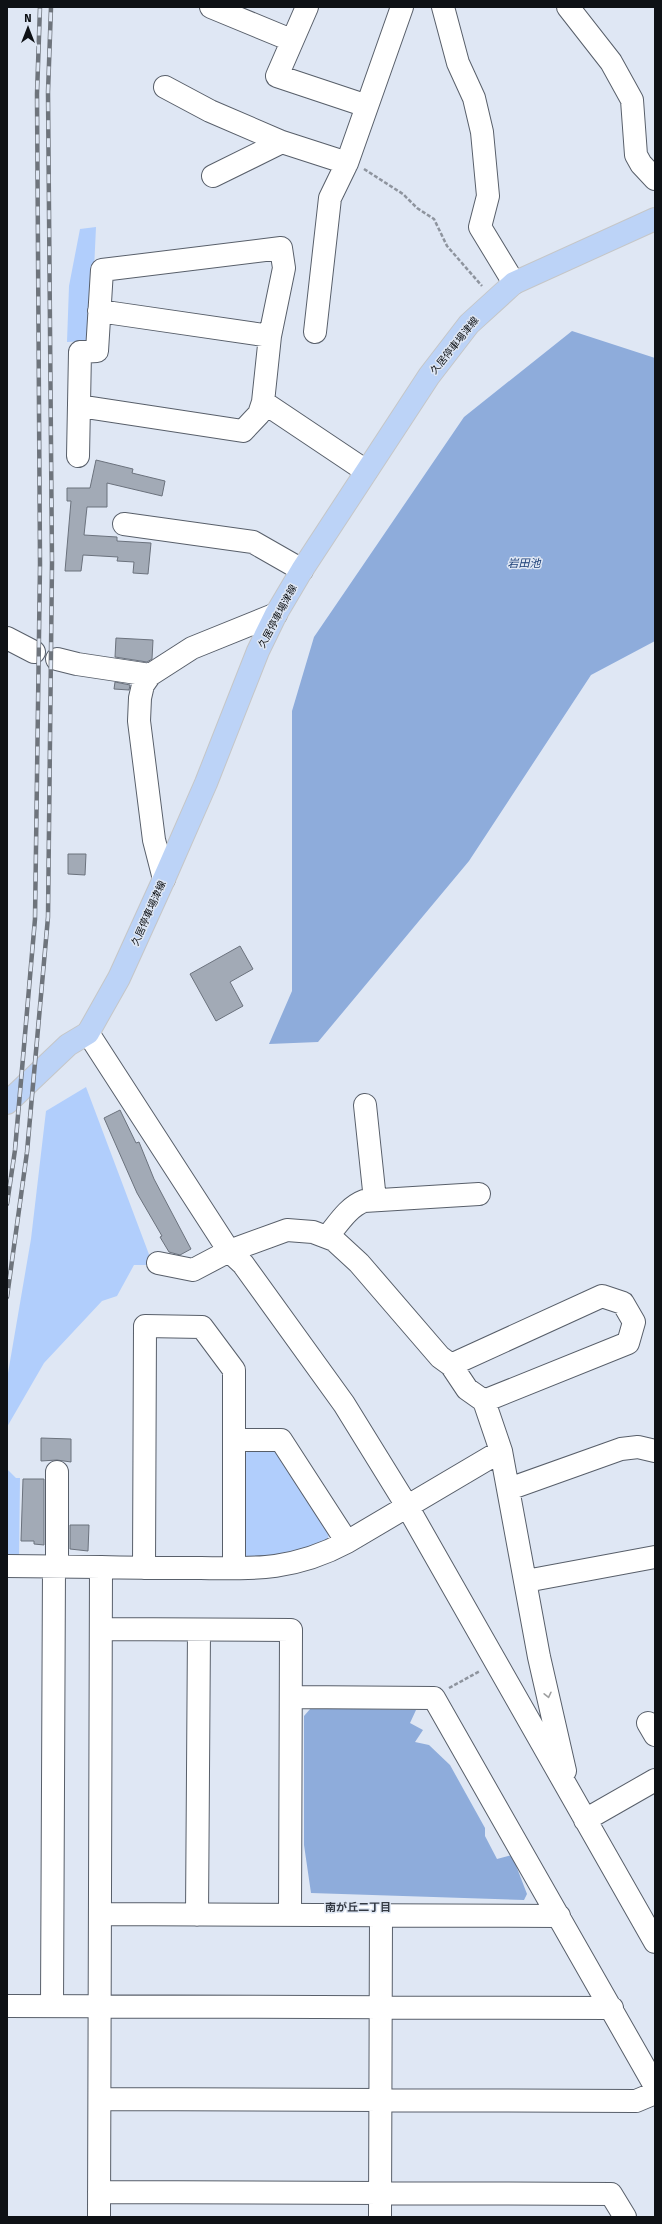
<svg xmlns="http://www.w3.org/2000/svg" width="662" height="2224" font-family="'Fira Sans','Noto Sans JP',sans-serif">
  <rect width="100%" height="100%" fill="#dfe7f4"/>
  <path fill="#b1cefc" d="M96 227 91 334 85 341 67 342 69 286 80 229Z
    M86 1087 153 1265H134L117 1296 102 1301 44 1363 7 1427V1379L31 1239 46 1111Z
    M251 1448 270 1449 281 1455 330 1531 326 1544 251 1561 241 1550 242 1457Z
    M7 1469 16 1478H20L19 1558H7Z"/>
  <path fill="#8eacdb" d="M572 331 655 358V641L591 675 469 861 318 1042 269 1044 292 991V711L314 637 464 417Z
    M311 1708 416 1710 410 1723 423 1730 415 1742 429 1745 450 1765 485 1828V1836L497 1859 512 1855 527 1894 524 1900 311 1893 304 1845V1716Z"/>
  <path fill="#a2aab6" stroke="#6b727d" d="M96 460 133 469 132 473 165 481 162 496 107 483V507H87L84 535 117 537V541L151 543 148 574 133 573 134 562 117 561 118 557 83 555 81 571H65L71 501H67V488H90Z
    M116 638 153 640 152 659 147 662 115 657Z
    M115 682 130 685 129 690 114 689Z
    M68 854H86L85 875 68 874Z
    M240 946 253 969 230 982 243 1006 216 1021 190 974Z
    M120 1110 136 1143 139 1142 154 1179 191 1249 180 1255 169 1252 160 1237 162 1236 137 1193 104 1118Z
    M41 1438 71 1439V1462L57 1460 41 1461Z
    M23 1479H44V1545L34 1544V1541H21Z
    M70 1525H89L88 1551 70 1549Z"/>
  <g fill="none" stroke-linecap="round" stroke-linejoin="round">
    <g stroke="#585f6a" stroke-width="24">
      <path id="minor" d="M211 7 291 40
        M307 7 277 76 367 106
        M443 7 458 63 474 98 482 132 488 196 480 227 514 283
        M568 7 611 62 632 100 636 155 641 164 655 179
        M165 87 210 111 282 142 347 163
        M213 176 282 142
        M99 311 270 336
        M315 332 330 198 347 163 402 7
        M79 406 243 431 259 414 263 402
        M78 456 80 352 97 351 102 270 281 248 284 268 270 336 263 402 366 471
        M124 524 253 542 302 570
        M7 638 34 652
        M57 659 77 664 150 675 192 648 276 614
        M150 675 143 685 140 698 139 721 154 840 164 879
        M88 1033 229 1251 243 1264 344 1404 407 1506 655 1942
        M365 1105 375 1200
        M327 1237C338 1224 348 1207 364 1201L479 1194
        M158 1263 193 1270 229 1251 287 1230 313 1232 334 1240 359 1263 440 1357 451 1365 467 1389 484 1401 501 1451 539 1657 565 1771
        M451 1365 602 1296 623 1303 634 1322 628 1343 484 1401
        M235 1440H281L347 1542
        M509 1489 621 1449 638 1447 655 1451
        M7 1566 101 1567
        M57 1566V1472
        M144 1568 145 1326 202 1327 234 1370V1568
        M526 1581 655 1557
        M101 1629 291 1630 290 1915
        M291 1697 434 1698 655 2086
        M648 1723 655 1735
        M585 1820 655 1780
        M101 1914 559 1916
        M197 1915 199 1630
        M7 2006 612 2008
        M52 2006 54 1567
        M100 2099 636 2101 655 2093
        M99 2192 611 2194 625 2217
        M99 2217 101 1567C134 1568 167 1568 199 1568 256 1569 295 1570 347 1542L501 1451
        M380 2217 381 1916"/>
    </g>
    <g stroke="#c5c6c7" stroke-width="24">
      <path id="major" d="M7 1103 68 1045 88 1033 119 978 164 879 206 783 258 651 276 614 302 570 429 376 469 324 514 283 655 219"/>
    </g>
    <path stroke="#8e949e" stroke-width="2.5" stroke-dasharray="4 2" stroke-linecap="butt" d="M364 169 403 194 417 208 434 219 447 246 482 286
      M449 1688 480 1671"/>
    <use href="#minor" stroke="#fff" stroke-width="22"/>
    <use href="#major" stroke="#bcd3f7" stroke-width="22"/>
    <g stroke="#6e747c" stroke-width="4.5">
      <path id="rail" d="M7 1204 15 1150 35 919 40 564 37 94 40 7
        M7 1297 27 1152 48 917 52 563 48 92 51 7"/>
    </g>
    <use href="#rail" stroke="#dfe7f4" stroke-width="3" stroke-dasharray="9" stroke-linecap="butt"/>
  </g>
  <defs><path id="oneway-chevron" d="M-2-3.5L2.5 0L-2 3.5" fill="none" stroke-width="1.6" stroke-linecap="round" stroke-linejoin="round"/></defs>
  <use stroke="#9fa0a1" href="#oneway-chevron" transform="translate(548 1695) rotate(77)"/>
  <g text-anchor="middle" stroke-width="3" stroke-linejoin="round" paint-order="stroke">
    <g font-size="10" fill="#0e1115" stroke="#dfe7f4">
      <text transform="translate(454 345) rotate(-51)" y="4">久居停車場津線</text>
      <text transform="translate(277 616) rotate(-62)" y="4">久居停車場津線</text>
      <text transform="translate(148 913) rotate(-66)" y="4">久居停車場津線</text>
    </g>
    <g font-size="11" font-style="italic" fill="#183c75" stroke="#dfe7f4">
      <text x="524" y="567">岩田池</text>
    </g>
    <g font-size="11" font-weight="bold" fill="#333943" stroke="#dfe7f4">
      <text x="358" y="1911">南が丘二丁目</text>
    </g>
  </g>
  <rect width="662" height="2224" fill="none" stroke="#0e1115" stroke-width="16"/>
  <g transform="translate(28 28)" stroke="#dfe7f4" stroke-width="3" paint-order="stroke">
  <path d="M0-3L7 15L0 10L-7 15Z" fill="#0e1115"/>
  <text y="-6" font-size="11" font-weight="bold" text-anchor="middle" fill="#0e1115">N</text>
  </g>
</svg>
